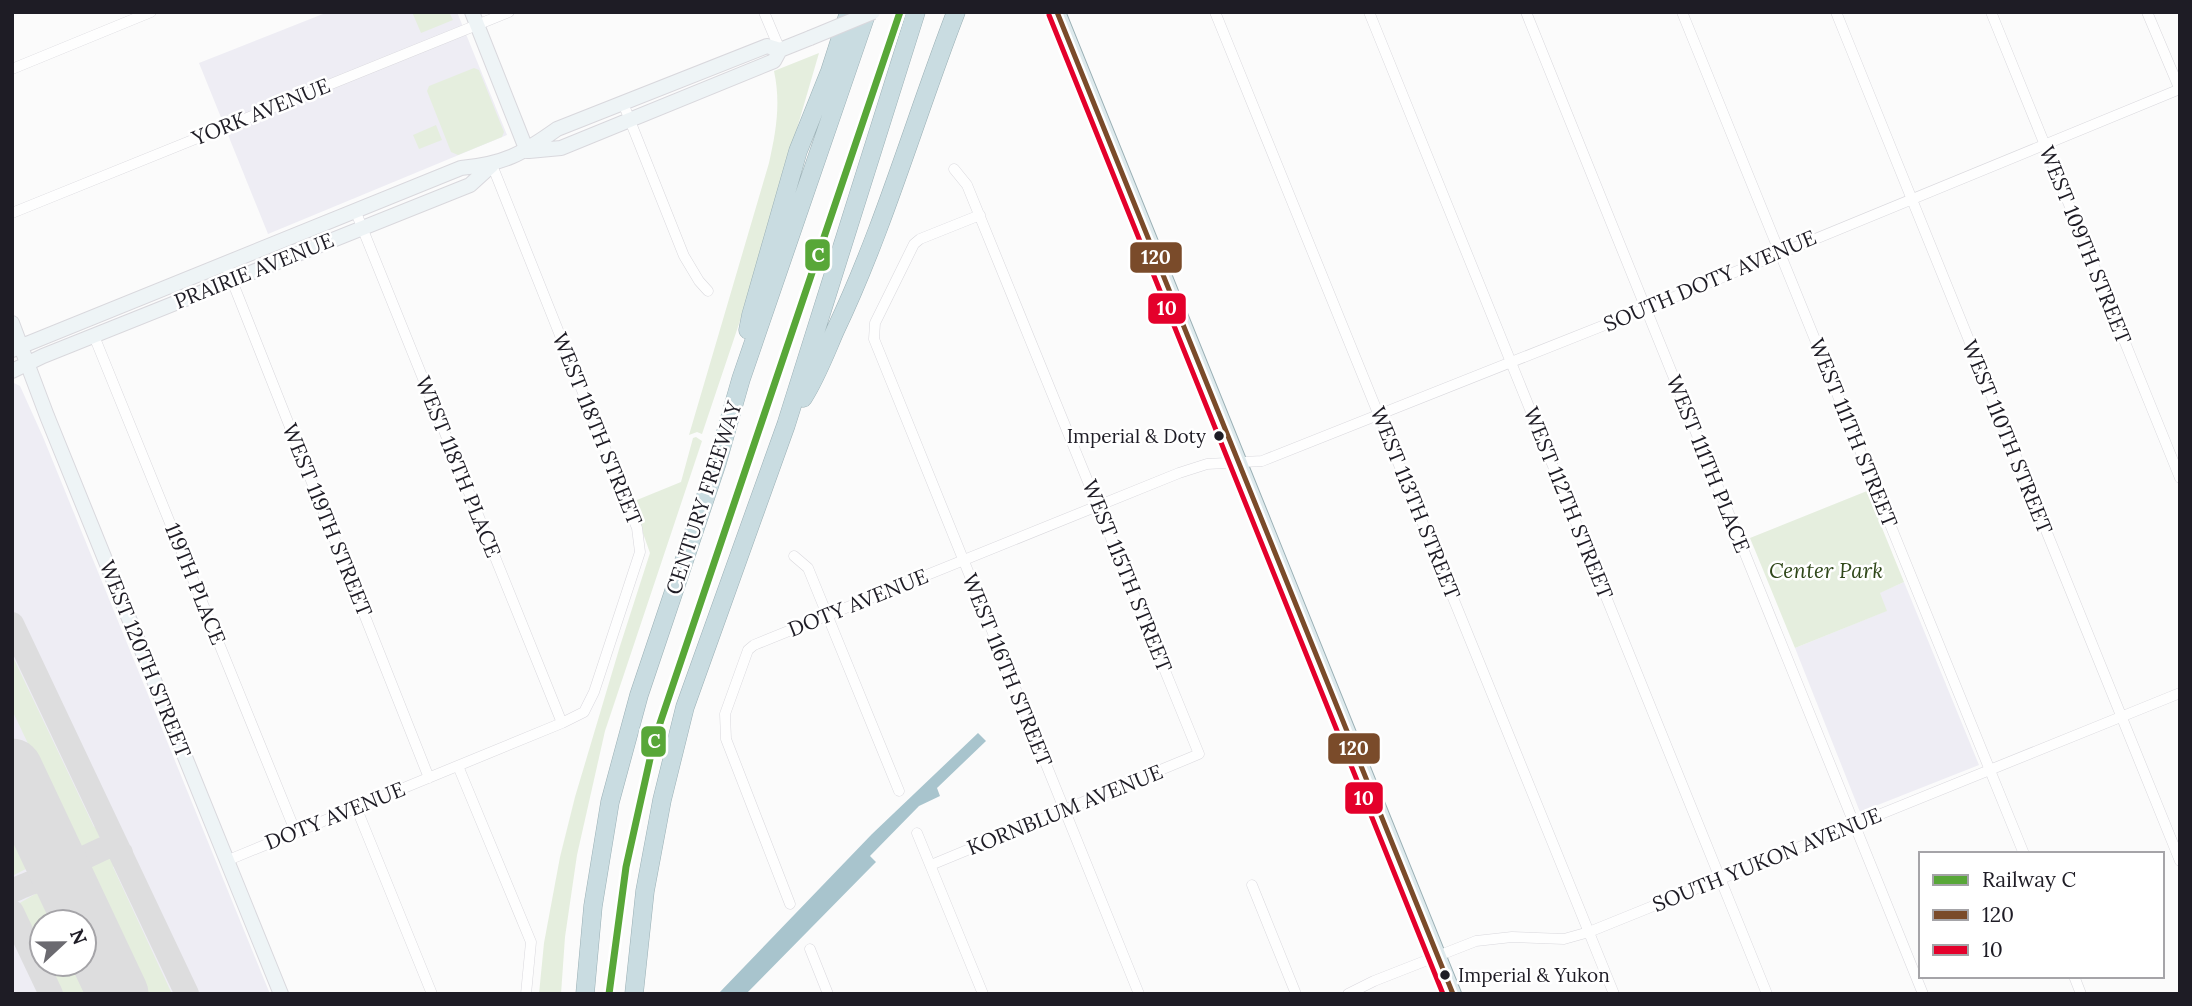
<svg xmlns="http://www.w3.org/2000/svg" width="2192" height="1006" font-family="Lora,serif">
  <rect width="100%" height="100%" fill="#fbfbfb"/>
  <path fill="#eeedf4" fill-rule="evenodd" d="M328 12H457L507 135 268 234 199 63Z
    M12 382 20 386 43 437 270 994H12ZM42 922H84V964H42Z
    M1904 582 1979 765 1860 812 1795 648 1886 611 1879 593Z"/>
  <path fill="#e5eede" d="M412 12H449L453 20 421 33Z
    M819 53 747 300 702 434 697 432 689 435 769 163C776 132 781 103 774 71Z
    M474 68 479 70 504 132 502 137 458 155 451 152 427 91 429 86Z
    M436 125 442 140 419 149 413 135Z
    M696 437 702 441 605 731 577 855 565 937 561 994H539L544 943 560 857 575 797 620 646 650 553 632 502 681 482 693 438Z
    M1867 491 1904 582 1880 593 1887 611 1795 648 1750 538Z
    M12 655 94 827 97 826 100 834 98 840 83 849 76 850 71 846 75 842 12 710Z
    M12 830 29 865 28 868 12 876Z
    M103 857H109L116 865 113 867 172 994H146L89 873 84 874 86 864Z
    M37 893 43 895 56 922H42V957L18 904Z
    M45 964H75L89 994H59Z"/>
  <path fill="#a8c4cd" d="M978 733 986 741 937 788 940 796 919 806 870 856 876 862 872 866 746 994H718L872 834Z"/>
  <g fill="none" stroke-linecap="round" stroke-linejoin="round">
    <path stroke="#ddddde" stroke-width="24" d="M12 624 187 994
      M12 891C39 878 50 874 72 897L71 876 79 860 109 846 115 847 121 853
      M12 912 51 994"/>
    <path stroke="#ddddde" stroke-width="61" d="M12 769 118 994"/>
    <g stroke="#d9d8dd" stroke-width="11">
      <path id="street" d="M764 12 780 50
        M1215 12 1614 994
        M1369 12 1767 994
        M1526 12 1923 994
        M1682 12 2024 854
        M1836 12 2180 861
        M1991 12 2180 478
        M2147 12 2180 90
        M12 69 151 12
        M623 103 684 256 699 281 708 291
        M355 210 562 723
        M12 213 509 12
        M980 215 920 239 914 244 875 323 874 339 1139 994
        M225 263 429 778
        M94 336 296 833
        M794 556 808 568 899 791
        M458 766 531 942 526 994
        M356 807 432 994
        M917 833 983 994
        M226 861 562 723 584 712 594 692 640 552 637 528 492 165
        M931 865 1199 754 967 185 954 169
        M1252 885 1296 994
        M790 904 726 739 725 714 748 650 754 645 1179 473 1207 464 1262 461 1645 309 2180 89
        M810 949 828 994
        M2074 976 2081 994
        M1348 994 1374 981 1476 941 1512 937 1564 939 1589 932 2180 693"/>
    </g>
    <g stroke="#d9d8dd" stroke-width="16">
      <path id="secondary" d="M472 12 527 151
        M529 151 561 148 774 61 780 50 810 38
        M12 323 47 416 281 994
        M12 350 461 168C504 164 522 154 557 129L767 46 780 50
        M12 371 43 356 470 185 492 165"/>
    </g>
    <g stroke="#9aafb4" stroke-width="18">
      <path id="primary" d="M1057 12 1453 994"/>
    </g>
    <g stroke="#9aafb4" stroke-width="19">
      <path id="highway" d="M748 330 751 315 798 151 830 71 849 12
        M803 398C816 378 825 354 835 331 884 228 915 118 956 12
        M585 994 593 906 610 802 639 695 717 463 741 379 867 12
        M634 994 645 891 662 800 685 707 786 425 916 12"/>
    </g>
    <use href="#street" stroke="#fefefe" stroke-width="10"/>
    <use href="#secondary" stroke="#eef4f6" stroke-width="14"/>
    <use href="#primary" stroke="#deeaed" stroke-width="16"/>
    <use href="#highway" stroke="#c9dce1" stroke-width="18"/>
    <g stroke="#d9d8dd" stroke-width="16" stroke-linecap="butt">
      <path id="secondary-bridge" d="M810 38 873 12"/>
    </g>
    <use href="#secondary-bridge" stroke="#eef4f6" stroke-width="14"/>
    <g stroke="#fff" stroke-width="10">
      <path id="bus-1" d="M1057 12 1453 994"/>
    </g>
    <g stroke="#fff" stroke-width="10">
      <path id="bus-2" d="M1049 15 1443 994"/>
    </g>
    <use href="#bus-1" stroke="#7a4b2a" stroke-width="5"/>
    <use href="#bus-2" stroke="#e4002b" stroke-width="5"/>
    <g stroke="#fff" stroke-width="12">
      <path id="rail-1" d="M609 994 626 867 654 741 900 12"/>
    </g>
    <use href="#rail-1" stroke="#58a738" stroke-width="7"/>
  </g>
  <g fill="#1e1c25" stroke="#fff" stroke-width="2.5">
    <circle cx="1219" cy="436" r="6"/>
    <circle cx="1445" cy="975" r="6"/>
  </g>
  <g text-anchor="middle" stroke-width="5" stroke-linejoin="round" paint-order="stroke">
    <g font-size="19" fill="#1e1c25" stroke="#fff" text-anchor="end">
      <text x="1206" y="443">Imperial &amp; Doty</text>
      <text x="1458" y="982" text-anchor="start">Imperial &amp; Yukon</text>
    </g>
    <g font-size="21" fill="#1e1c25" stroke="#fff">
      <text transform="translate(261 112) rotate(-22)" y="7">YORK AVENUE</text>
      <text transform="translate(2085 245) rotate(68)" y="7">WEST 109TH STREET</text>
      <text transform="translate(254 271) rotate(-22)" y="7">PRAIRIE AVENUE</text>
      <text transform="translate(1710 281) rotate(-23)" y="7">SOUTH DOTY AVENUE</text>
      <text transform="translate(597 429) rotate(68)" y="7">WEST 118TH STREET</text>
      <text transform="translate(1853 433) rotate(68)" y="7">WEST 111TH STREET</text>
      <text transform="translate(2007 437) rotate(68)" y="7">WEST 110TH STREET</text>
      <text transform="translate(1708 464) rotate(68)" y="7">WEST 111TH PLACE</text>
      <text transform="translate(458 467) rotate(68)" y="7">WEST 118TH PLACE</text>
      <text transform="translate(704 498) rotate(-72)" y="7">CENTURY FREEWAY</text>
      <text transform="translate(1415 503) rotate(68)" y="7">WEST 113TH STREET</text>
      <text transform="translate(1568 503) rotate(68)" y="7">WEST 112TH STREET</text>
      <text transform="translate(327 520) rotate(68)" y="7">WEST 119TH STREET</text>
      <text transform="translate(1127 576) rotate(68)" y="7">WEST 115TH STREET</text>
      <text transform="translate(195 584) rotate(68)" y="7">119TH PLACE</text>
      <text transform="translate(858 603) rotate(-22)" y="7">DOTY AVENUE</text>
      <text transform="translate(145 659) rotate(68)" y="7">WEST 120TH STREET</text>
      <text transform="translate(1007 670) rotate(68)" y="7">WEST 116TH STREET</text>
      <text transform="translate(1065 810) rotate(-22)" y="7">KORNBLUM AVENUE</text>
      <text transform="translate(335 816) rotate(-22)" y="7">DOTY AVENUE</text>
      <text transform="translate(1767 860) rotate(-22)" y="7">SOUTH YUKON AVENUE</text>
    </g>
    <g font-size="21" font-style="italic" fill="#30481a" stroke="#fff">
      <text x="1826" y="578">Center Park</text>
    </g>
  </g>
  <g stroke="#fff" stroke-width="2.5">
    <rect x="804" y="238" width="27" height="34" rx="7" fill="#58a738"/>
    <rect x="1129" y="241" width="54" height="33" rx="7" fill="#7a4b2a"/>
    <rect x="1147" y="292" width="40" height="33" rx="7" fill="#e4002b"/>
    <rect x="640" y="725" width="27" height="33" rx="7" fill="#58a738"/>
    <rect x="1327" y="732" width="54" height="33" rx="7" fill="#7a4b2a"/>
    <rect x="1344" y="781" width="40" height="34" rx="7" fill="#e4002b"/>
  </g>
  <g font-size="19" text-anchor="middle" font-weight="bold" fill="#fff">
    <text x="818" y="262">C</text>
    <text x="1156" y="264">120</text>
    <text x="1167" y="315">10</text>
    <text x="654" y="748">C</text>
    <text x="1354" y="755">120</text>
    <text x="1364" y="805">10</text>
  </g>
  <rect width="2192" height="1006" fill="none" stroke="#1e1c25" stroke-width="28"/>
  <rect x="1919" y="852" width="245" height="126" fill="#ffffff" stroke="#a5a4a8" stroke-width="2"/>
  <rect x="1933" y="875" width="35" height="10" fill="#58a738" stroke="#a5a4a8" stroke-width="2"/>
  <text x="1982" y="887" font-size="21" fill="#1e1c25">Railway C</text>
  <rect x="1933" y="910" width="35" height="10" fill="#7a4b2a" stroke="#a5a4a8" stroke-width="2"/>
  <text x="1982" y="922" font-size="21" fill="#1e1c25">120</text>
  <rect x="1933" y="945" width="35" height="10" fill="#e4002b" stroke="#a5a4a8" stroke-width="2"/>
  <text x="1982" y="957" font-size="21" fill="#1e1c25">10</text>
  <g transform="translate(63 943) rotate(68)"><circle r="33" fill="#ffffff" stroke="#a5a4a8" stroke-width="2"/>
  <path d="M0-5L12 26L0 18L-12 26Z" fill="#6b6a70"/>
  <text y="-10" font-size="19" font-weight="bold" text-anchor="middle" fill="#1e1c25">N</text>
  </g>
</svg>
